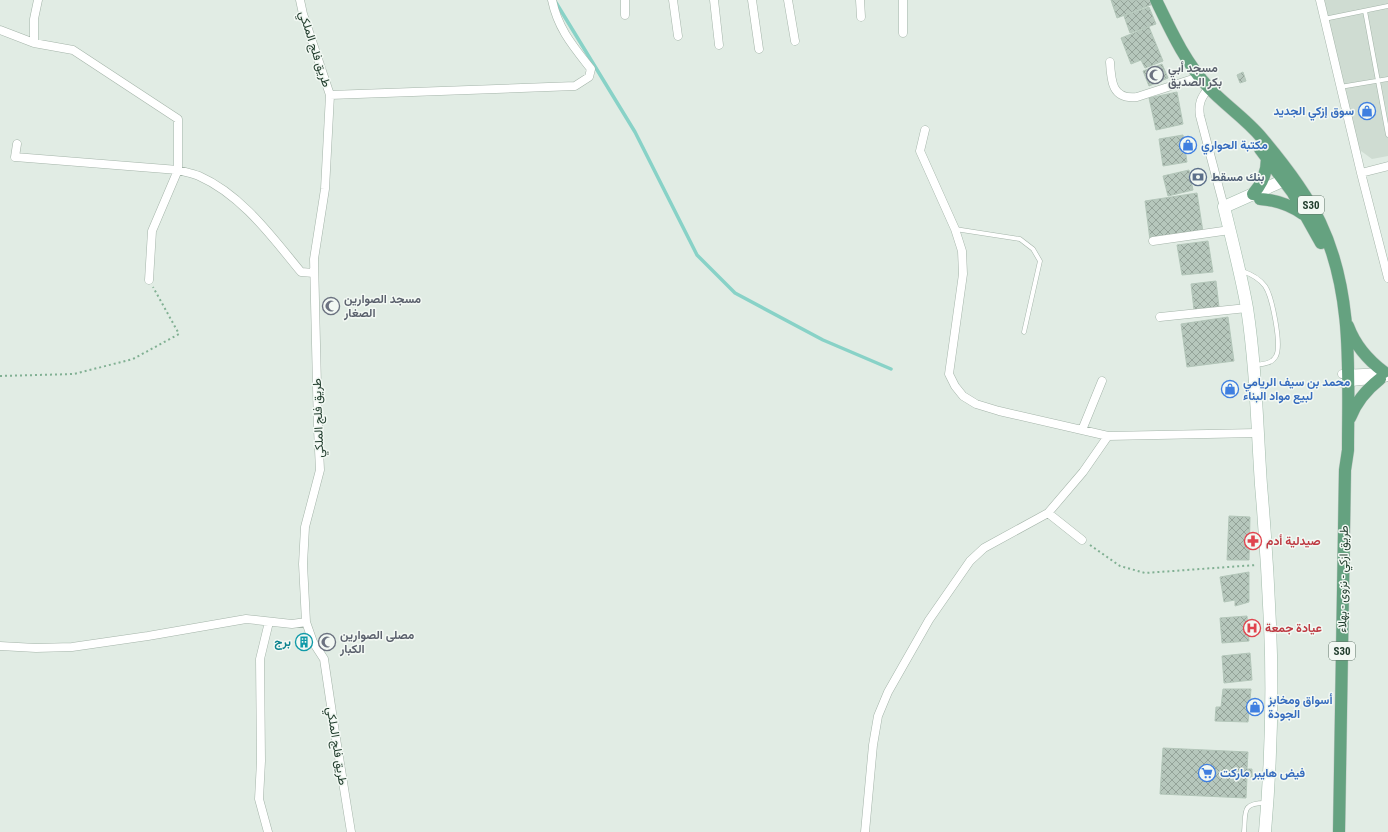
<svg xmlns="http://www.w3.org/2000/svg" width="1388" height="832" font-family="'Roboto Condensed',Vazirmatn,sans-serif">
  <defs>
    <pattern id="building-cross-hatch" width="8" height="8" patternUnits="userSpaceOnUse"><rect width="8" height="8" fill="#b6c7bc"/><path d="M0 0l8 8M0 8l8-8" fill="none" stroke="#94a399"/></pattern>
  </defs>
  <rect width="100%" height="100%" fill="#e1ece4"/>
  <path fill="#cfdcd2" d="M1320 0H1388V156L1372 159 1357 148Z"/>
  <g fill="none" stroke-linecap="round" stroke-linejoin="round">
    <path stroke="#88d2c7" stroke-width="3.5" d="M555 1 635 132 697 255 735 293 823 340 891 369"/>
  </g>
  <path fill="url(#building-cross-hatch)" stroke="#b3c6b9" d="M1111 0H1151L1153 4 1117 18Z
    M1149 7 1156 24 1130 33 1124 16Z
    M1149 27 1163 61 1145 68 1141 60 1131 64 1121 38Z
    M1162 64 1168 78 1149 86 1143 71Z
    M1243 72 1246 81 1240 83 1237 75Z
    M1177 92 1183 124 1156 130 1149 98Z
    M1183 135 1187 162 1163 166 1159 139Z
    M1189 170 1193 190 1168 196 1163 176Z
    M1197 193 1203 232 1150 240 1145 201Z
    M1208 241 1213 272 1182 275 1177 245Z
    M1216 281 1219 307 1194 310 1191 284Z
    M332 298 340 308 330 315 323 305Z
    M1228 317 1234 361 1187 367 1181 324Z
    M1229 516 1250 517 1249 560H1227Z
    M1249 572V602L1235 606V600L1224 602 1220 577Z
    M1247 616 1249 641 1222 643 1220 618Z
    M299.5 643a4.5 4.5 0 1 1 9 0a4.5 4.5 0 1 1-9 0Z
    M1250 653 1252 680 1224 683 1222 656Z
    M1223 689H1251L1248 722 1215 721 1216 707H1221Z
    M1163 748 1248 752 1247 769H1252V777H1247L1246 798 1160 794Z"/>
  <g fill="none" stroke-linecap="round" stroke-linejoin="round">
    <g stroke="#a4b4a9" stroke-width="5">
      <path id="lane" d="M1365 11 1388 135
        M1324 19 1388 6
        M1340 87 1388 79
        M955 229 1020 239 1033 249 1040 261 1024 332
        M1242 271C1251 274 1259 278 1265 286 1272 296 1282 345 1276 356 1272 364 1263 364 1254 365
        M1244 832C1246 812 1241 803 1265 803"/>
    </g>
    <g stroke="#a4b4a9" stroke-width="9">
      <path id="street" d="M300 0 303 14 330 95 325 189 314 259 318 429 320 470 305 527 303 564 306 622 313 642 324 659 334 726 351 832
        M625 0V15
        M673 0 678 36
        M714 0 719 45
        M752 0 759 49
        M788 0 795 41
        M860 0 861 17
        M1320 0 1361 173 1388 278
        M0 30 34 43 73 50 178 119V170L152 231 149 280
        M903 33V0
        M34 43V19L38 0
        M1110 62C1111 81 1112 100 1137 97L1199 77
        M1209 88C1201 97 1198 104 1200 116L1224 207
        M330 95 575 86 589 77 591 69C573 46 558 29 552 0
        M925 130 920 151 955 229 962 251 963 274 949 374 955 386 963 396 976 404 999 411 1108 436 1257 433
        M17 144 15 157 178 170C185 172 192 173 199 176 242 195 272 237 301 272L314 273
        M1361 173 1388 166
        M1153 241 1230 230
        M1160 317 1247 308
        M1342 374 1385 372
        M1342 383 1380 379 1388 377
        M1082 430 1102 381
        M1048 513 1082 540
        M0 646 36 648 72 647 148 636 246 619 292 624 306 622
        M268 832 259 799 261 761 260 659 269 622
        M865 832 873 745 878 716 888 692 929 620 970 561 984 548 1048 513 1083 472 1108 436"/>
    </g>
    <g stroke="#a2bbab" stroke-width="13">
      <path id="secondary" d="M1265 832C1271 763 1273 693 1270 624 1268 577 1265 531 1261 485 1257 426 1256 367 1247 308 1241 274 1232 240 1224 207L1280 182 1289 181 1293 182"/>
    </g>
    <g stroke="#c1c9c4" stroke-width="13">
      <path id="primary" d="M1156 0C1171 31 1185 62 1209 88 1225 105 1246 119 1261 137 1283 163 1305 191 1320 222 1354 293 1348 374 1348 450L1345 470 1339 832
        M1260 149 1293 193 1321 243
        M1253 194C1263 183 1267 172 1267 158
        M1260 199C1276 200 1290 205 1303 214
        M1348 326C1355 345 1368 360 1384 372
        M1350 418C1356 402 1366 390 1380 379"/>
    </g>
    <path stroke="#81b093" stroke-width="2" stroke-dasharray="2 3" stroke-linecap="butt" d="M0 376 74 374 133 359 179 334 153 287
      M1090 545 1120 566 1145 573 1256 565"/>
    <use href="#lane" stroke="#fff" stroke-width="4"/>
    <use href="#street" stroke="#fff" stroke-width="8"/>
    <use href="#secondary" stroke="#fff" stroke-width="12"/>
    <use href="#primary" stroke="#65a280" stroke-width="12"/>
  </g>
  <defs>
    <g id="mosque-ring" transform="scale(0.9)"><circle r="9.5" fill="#f2f8f3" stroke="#6b7280" stroke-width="1.5"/><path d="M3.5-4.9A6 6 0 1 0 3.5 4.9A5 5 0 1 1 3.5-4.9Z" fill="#6b7280"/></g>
    <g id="shop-ring" transform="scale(0.9)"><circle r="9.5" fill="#f2f8f3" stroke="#3f7fe0" stroke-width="1.5"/><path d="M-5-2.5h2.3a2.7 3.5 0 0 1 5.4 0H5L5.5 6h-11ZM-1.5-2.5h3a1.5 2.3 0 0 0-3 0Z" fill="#3f7fe0"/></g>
    <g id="bank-ring" transform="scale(0.9)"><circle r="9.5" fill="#f2f8f3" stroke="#5c6f8a" stroke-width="1.5"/><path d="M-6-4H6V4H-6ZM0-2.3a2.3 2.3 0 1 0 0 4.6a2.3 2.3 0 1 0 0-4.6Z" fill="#5c6f8a"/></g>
    <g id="pharmacy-ring" transform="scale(0.9)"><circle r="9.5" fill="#f2f8f3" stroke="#e0444e" stroke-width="1.5"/><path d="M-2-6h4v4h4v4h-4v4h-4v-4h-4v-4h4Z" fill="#e0444e"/></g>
    <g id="hospital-ring" transform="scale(0.9)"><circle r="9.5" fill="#f2f8f3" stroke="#e0444e" stroke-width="1.5"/><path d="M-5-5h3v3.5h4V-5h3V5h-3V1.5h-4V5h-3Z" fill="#e0444e"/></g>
    <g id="building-ring" transform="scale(0.9)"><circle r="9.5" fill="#f2f8f3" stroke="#0f9aa8" stroke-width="1.5"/><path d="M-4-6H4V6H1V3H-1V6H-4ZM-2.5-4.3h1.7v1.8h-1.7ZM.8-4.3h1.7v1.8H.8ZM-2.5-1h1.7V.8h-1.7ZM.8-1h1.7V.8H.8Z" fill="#0f9aa8"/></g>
    <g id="supermarket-ring" transform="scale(0.9)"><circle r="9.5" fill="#f2f8f3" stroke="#3f7fe0" stroke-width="1.5"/><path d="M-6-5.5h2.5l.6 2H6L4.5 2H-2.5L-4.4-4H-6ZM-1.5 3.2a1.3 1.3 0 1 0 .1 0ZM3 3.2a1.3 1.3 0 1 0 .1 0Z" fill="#3f7fe0"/></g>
  </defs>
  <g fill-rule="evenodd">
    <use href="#mosque-ring" x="1155" y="75"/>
    <use href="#shop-ring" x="1367" y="111"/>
    <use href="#shop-ring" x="1188" y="145"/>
    <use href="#bank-ring" x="1198" y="177"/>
    <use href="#mosque-ring" x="331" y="306"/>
    <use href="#shop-ring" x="1230" y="389"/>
    <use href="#pharmacy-ring" x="1253" y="541"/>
    <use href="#hospital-ring" x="1252" y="628"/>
    <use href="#building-ring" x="304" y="642"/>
    <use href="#mosque-ring" x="327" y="642"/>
    <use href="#shop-ring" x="1255" y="707"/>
    <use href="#supermarket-ring" x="1207" y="773"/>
  </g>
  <g text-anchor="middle" stroke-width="3" stroke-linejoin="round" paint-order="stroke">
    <g fill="#f2f8f3" stroke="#607568" stroke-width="1">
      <rect x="1298" y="196" width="26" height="18" rx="3"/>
      <rect x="1329" y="642" width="26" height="18" rx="3"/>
    </g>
    <g font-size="11" font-weight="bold" fill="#213d2d">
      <text x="1311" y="209">S30</text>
      <text x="1342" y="655">S30</text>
    </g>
    <g font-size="12" fill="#213d2d" stroke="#f2f8f3">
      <text transform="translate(315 49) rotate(72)" y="4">طريق فلج الملكي</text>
      <text transform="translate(318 418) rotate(-92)" y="4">طريق فلج الملكي</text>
      <text transform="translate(1343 579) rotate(-89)" y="4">طريق ازكي - نزوى - بهلاء</text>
      <text transform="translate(337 746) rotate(81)" y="4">طريق فلج الملكي</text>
    </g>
    <g font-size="12" font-weight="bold" fill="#5b616d" stroke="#f2f8f3" text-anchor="start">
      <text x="1168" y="72">مسجد أبي<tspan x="1168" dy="14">بكر الصديق</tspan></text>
      <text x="344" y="303">مسجد الصوارين<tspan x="344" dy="14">الصغار</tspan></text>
      <text x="340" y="639">مصلى الصوارين<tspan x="340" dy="14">الكبار</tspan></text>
    </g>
    <g font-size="12" font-weight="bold" fill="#366cbe" stroke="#f2f8f3" text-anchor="start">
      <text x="1354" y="115" text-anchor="end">سوق إزكي الجديد</text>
      <text x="1201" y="149">مكتبة الحواري</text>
      <text x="1243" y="386">محمد بن سيف الريامي<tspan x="1243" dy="14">لبيع مواد البناء</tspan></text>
      <text x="1268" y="704">أسواق ومخابز<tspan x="1268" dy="14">الجودة</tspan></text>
      <text x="1220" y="777">فيض هايبر ماركت</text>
    </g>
    <g font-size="12" font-weight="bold" fill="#4e5e75" stroke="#f2f8f3" text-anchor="start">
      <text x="1211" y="181">بنك مسقط</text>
    </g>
    <g font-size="12" font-weight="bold" fill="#be3a42" stroke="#f2f8f3" text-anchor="start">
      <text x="1266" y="545">صيدلية أدم</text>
      <text x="1265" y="632">عيادة جمعة</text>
    </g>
    <g font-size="12" font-weight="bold" fill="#0d838f" stroke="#f2f8f3" text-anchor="end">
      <text x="291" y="646">برج</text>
    </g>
  </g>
</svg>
